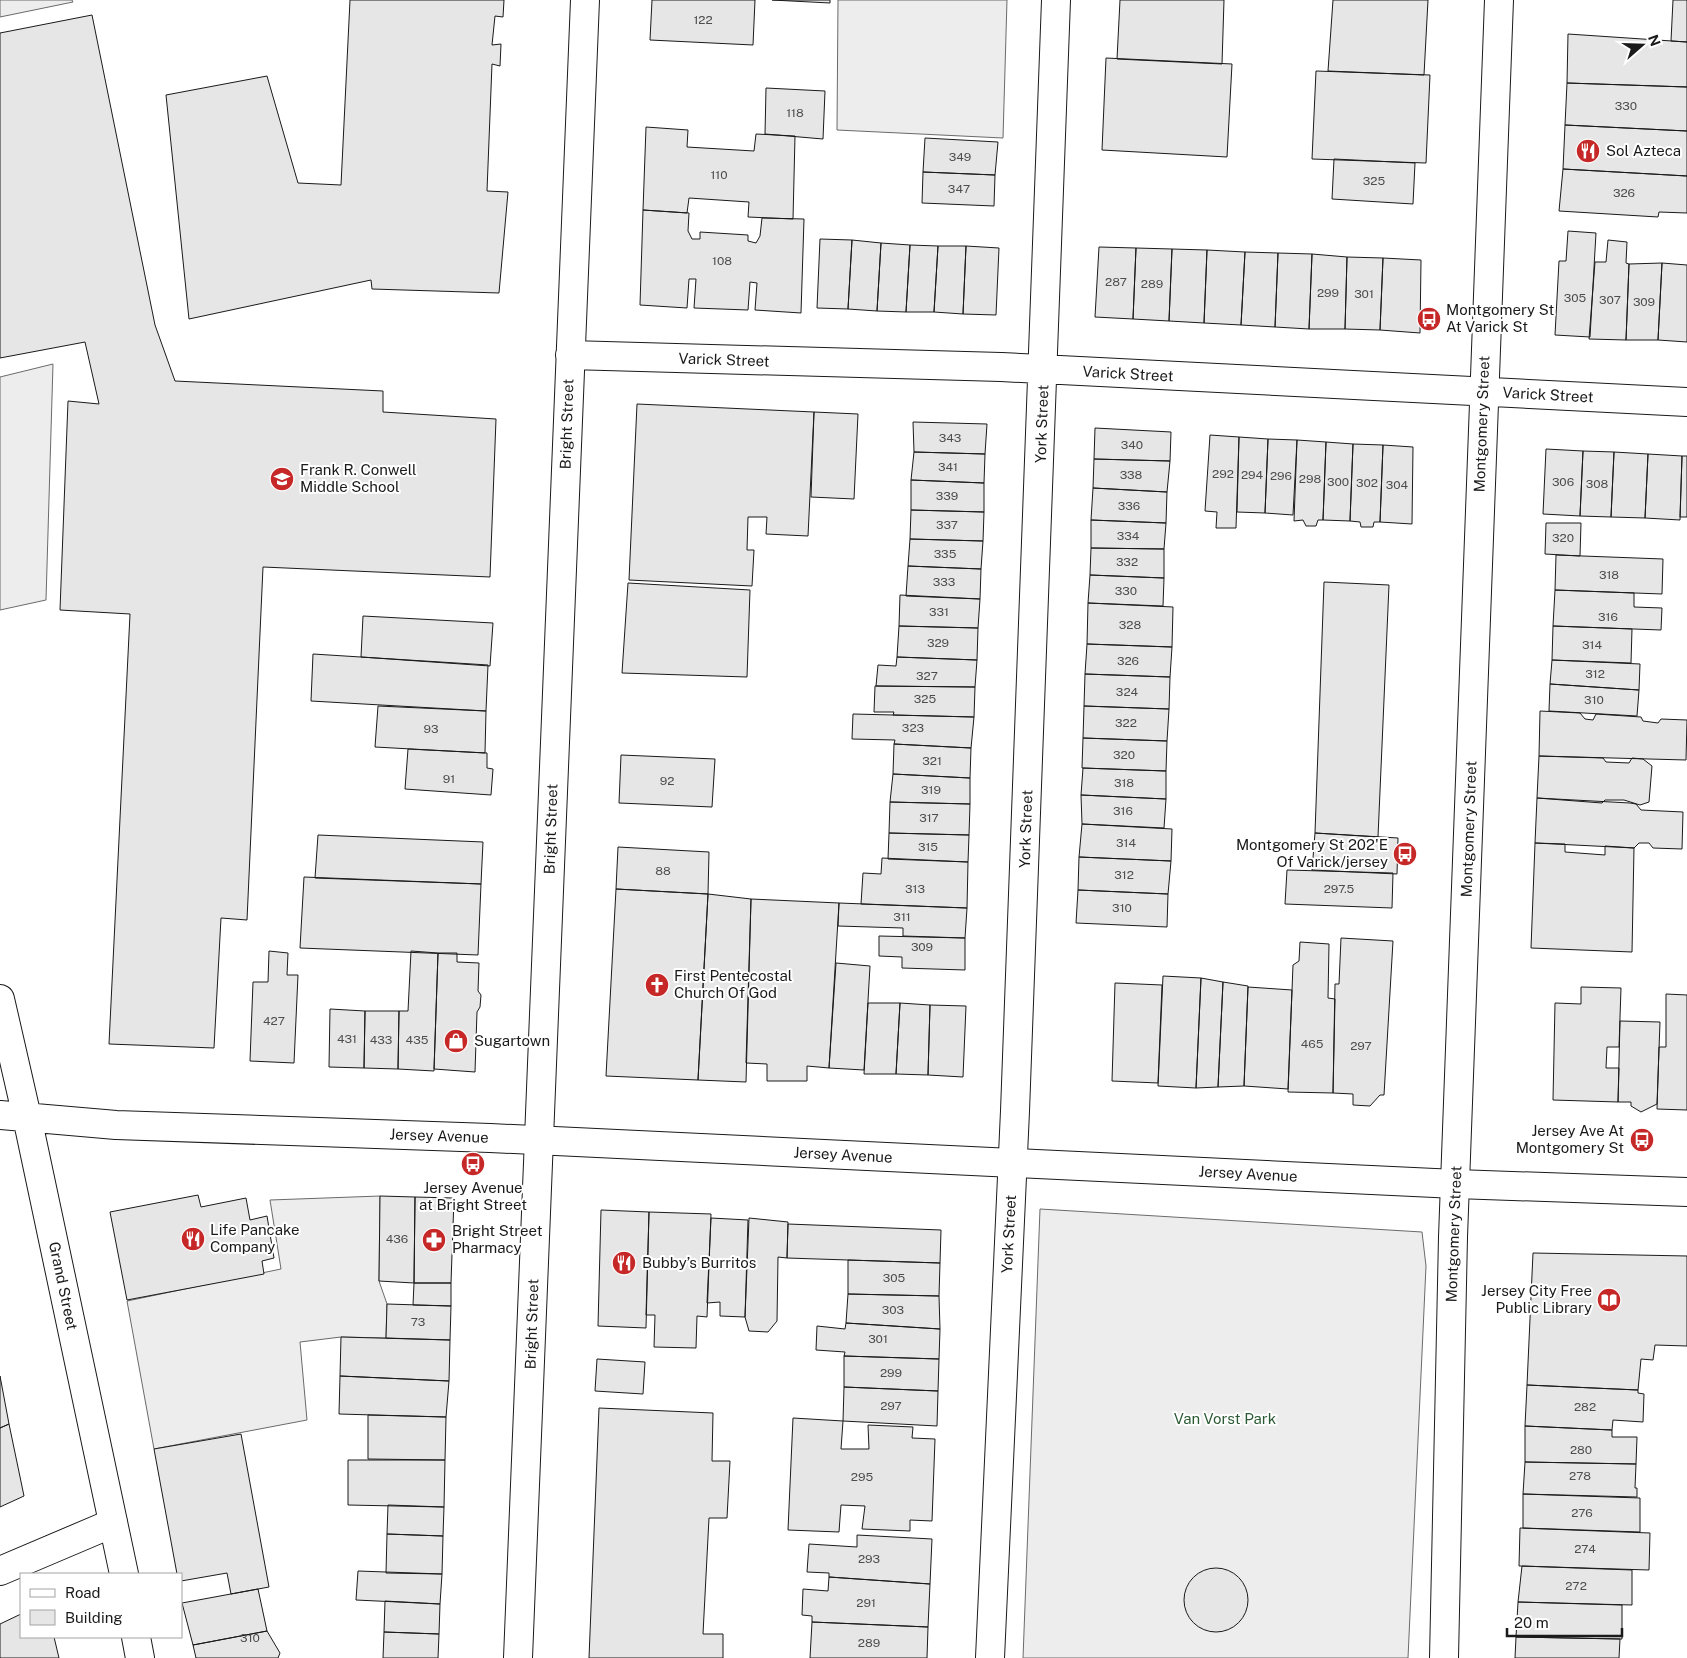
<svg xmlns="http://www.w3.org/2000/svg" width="1687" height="1658" font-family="'Public Sans',sans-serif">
  <rect width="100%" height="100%" fill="#fff"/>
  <path fill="#ededed" stroke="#6a6a6a" d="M0 0H72L73 2 0 17Z
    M838 0H1007L1003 138 837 130Z
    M53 364 46 600 0 610V377Z
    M380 1196 379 1281 387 1304 386 1338 341 1337 300 1342 307 1420 154 1449 127 1301 281 1269 270 1200Z
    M1040 1209 1422 1232 1426 1266 1408 1658H1023Z"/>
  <path fill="#e6e6e6" stroke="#1a1a1a" d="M350 0H504L503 17 495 16 492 45 501 44 500 66 492 64 487 191 508 192 499 293 372 289 371 280 189 319 166 95 267 76 298 183 341 185Z
    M652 0H755L753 45 650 40Z
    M772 0H830V3Z
    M1120 0H1224L1222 64 1117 59Z
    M1333 0H1428L1424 75 1328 71Z
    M1673 0H1687V42L1671 41Z
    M92 15 155 325 175 381 383 391V412L496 419 490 577 263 567 247 920 221 918 214 1048 109 1044 130 614 60 610 68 401 99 404 85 342 0 358V33Z
    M1568 34 1687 42V87L1567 83Z
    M1106 58 1232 64 1227 157 1102 150Z
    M1316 71 1430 75 1426 163 1312 159Z
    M1567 83 1687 87V131L1565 125Z
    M766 88 825 91 823 139 765 134Z
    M1565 125 1687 131V176L1563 169Z
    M646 127 688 130 687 147 754 151 756 134 795 136 793 219 748 217 749 202 689 198 687 213 643 210Z
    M925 138 998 142 995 175 923 172Z
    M1334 159 1415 163 1413 204 1332 199Z
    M1563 169 1687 176V213L1659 212 1658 217 1559 211Z
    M923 172 995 175 994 206 922 203Z
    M643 210 689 213 688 231 692 239H700V232L748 235V241L756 243 760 236 762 218 804 219 801 313 755 310 757 283 750 282 748 310 694 308 696 279H689L687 308 640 305Z
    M1568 231 1596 233 1590 337 1555 335 1559 261H1566Z
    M820 239 852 240 848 309 817 308Z
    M852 240 881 243 877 311 848 309Z
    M1608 240 1627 242 1626 263 1629 264 1626 340 1589 339 1595 262H1606Z
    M881 243 910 245 906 312 877 311Z
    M910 245 938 246 934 312H906Z
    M938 246H966L963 314 934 312Z
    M966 246 999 248 996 315 963 314Z
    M1099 247 1136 248 1133 319 1095 317Z
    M1136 248 1172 249 1169 321 1133 319Z
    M1172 249 1207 250 1204 323 1169 321Z
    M1207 250 1245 252 1241 325 1204 323Z
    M1245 252 1278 253 1275 327 1241 325Z
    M1278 253 1312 254 1309 329 1275 327Z
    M1312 254 1347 257 1345 329H1309Z
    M1347 257 1383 258 1380 330 1345 329Z
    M1383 258 1421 260 1420 333 1380 330Z
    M1662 263 1687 265V342L1658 340Z
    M1662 263 1658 340H1626L1629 264Z
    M637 404 814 412 808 536 766 534 767 517H748L747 550H754L752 586 629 580Z
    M814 412 858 414 854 499 811 497Z
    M913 422 987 424 985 454 914 452Z
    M1095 428 1171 432 1170 461 1094 459Z
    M1210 435 1239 437 1236 528H1216L1217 512 1205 511Z
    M1239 437 1268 439 1265 513 1237 512Z
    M1268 439 1297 440 1293 515 1265 513Z
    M1297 440 1326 442 1323 520H1318L1316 526H1306L1303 520 1294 521Z
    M1326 442 1353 444 1350 521 1323 520Z
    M1353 444 1383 445 1380 522H1374L1373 527H1361L1360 522 1350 521Z
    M1383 445 1413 447 1412 524 1380 522Z
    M1546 449 1583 451 1580 516 1543 514Z
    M1583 451 1614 452 1611 517 1580 516Z
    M914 452 985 454 984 483 911 480Z
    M1614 452 1648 454 1645 518 1611 517Z
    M1648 454 1682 456 1680 520 1645 518Z
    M1682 456H1687V517H1680Z
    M1094 459 1170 461 1167 492 1093 488Z
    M911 480 984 483V512L911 510Z
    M1093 488 1167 492 1166 523 1091 520Z
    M911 510 984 512 983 541 910 539Z
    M1091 520 1166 523 1164 549 1091 548Z
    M1546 523H1581L1580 556 1545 554Z
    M910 539 983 541 981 569 908 566Z
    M1091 548 1164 549V578L1090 575Z
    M1556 555 1663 559 1662 594 1555 590Z
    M908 566 981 569 980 599 906 596Z
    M1090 575 1164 578 1163 606 1088 603Z
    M1324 582 1389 585 1378 837 1315 833Z
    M628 583 750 590 747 677 622 673Z
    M1555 590 1634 593V607L1662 608 1661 630 1553 626Z
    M900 595 980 599 978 628 899 626Z
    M1088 603 1173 607 1172 647 1087 644Z
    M363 616 493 623 490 666 361 657Z
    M899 626 978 628 977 660 897 657Z
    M1553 626 1632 629 1631 663 1552 660Z
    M1087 644 1172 647 1170 677 1085 674Z
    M313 654 488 665 486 711 311 701Z
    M897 657 977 660 975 687 876 686 878 665 896 666Z
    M1552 660 1640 664 1639 690 1550 684Z
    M1085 674 1170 677 1169 709 1084 706Z
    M1550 684 1639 690 1637 716 1549 711Z
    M875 686 975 687 974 717 893 715 894 712H874Z
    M378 706 486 711 485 753 375 747Z
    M1084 706 1169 709 1167 741 1083 738Z
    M1540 711 1580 713 1585 719 1593 720 1596 714 1641 717 1643 721 1658 723 1661 719 1687 720 1686 760 1539 756Z
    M853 714 974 717 971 748 894 744 895 740 852 739Z
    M1083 738 1167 741 1166 771 1082 768Z
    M894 744 971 748 970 778 893 774Z
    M408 749 487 753V768L493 769 491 795 405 789Z
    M621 755 715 759 712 807 619 803Z
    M1539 756 1603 758 1606 762 1629 763 1632 758 1643 759 1652 766 1649 802 1640 805 1624 800H1605L1602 803 1537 798Z
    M1083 768 1166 771V799L1081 795Z
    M893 774 970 778V804L890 802Z
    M1081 795 1166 799 1164 828 1082 824Z
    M1537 798 1630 803 1636 804 1641 810 1683 812 1682 849 1653 848 1649 843H1639L1634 848 1535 843Z
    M890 802 970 804 969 835 889 833Z
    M1082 824 1172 829 1171 861 1079 857Z
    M889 833 969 835 968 862 888 859Z
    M1315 833 1398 838 1397 874 1312 870Z
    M318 835 483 842 481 884 315 878Z
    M1535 843 1565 844V852L1605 855V846L1634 848 1632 952 1531 948Z
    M618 847 709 852 708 894 616 889Z
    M1079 857 1171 861 1168 894 1078 890Z
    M882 858 968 862 967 908 861 904 863 873 881 874Z
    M1287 870 1393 873 1392 908 1285 904Z
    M304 877 481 884 478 955 300 948Z
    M616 889 708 894 698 1080 606 1076Z
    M1078 890 1168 894 1167 927 1076 923Z
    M708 894 751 899 746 1082 698 1080Z
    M751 899 839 903 829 1068 807 1066V1081H767V1064L746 1063Z
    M839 903 967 908 965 938 903 936V928L838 926Z
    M879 936 965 938V970L902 968V957L879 956Z
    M1341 938 1393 941 1384 1095H1380L1370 1106 1353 1105V1094L1333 1093 1335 984H1339Z
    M1300 942 1329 944 1328 998 1335 999 1333 1093 1288 1092 1293 965 1299 961Z
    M269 951 288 953 287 975H298L294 1063 250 1061 253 982H268Z
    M411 951 438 953 434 1071 398 1069 399 1011H408Z
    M438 953H457V962L479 963 478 991 481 995 480 1007 477 1012 475 1072 434 1069Z
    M836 963 870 966 864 1070 829 1068Z
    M1163 976 1201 978 1196 1088 1158 1086Z
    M1201 978 1223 982 1218 1087 1196 1088Z
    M1223 982 1248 986 1244 1086 1218 1087Z
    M1115 983 1162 985 1158 1083 1112 1081Z
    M1248 987 1292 990 1288 1089 1244 1086Z
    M1581 987 1621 988 1619 1047H1607L1606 1068H1619L1618 1102 1553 1100 1555 1003 1581 1004Z
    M1666 994 1687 995V1110L1657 1109 1659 1047H1666Z
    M868 1003H900L896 1074H864Z
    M900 1003 930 1005 928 1075 896 1074Z
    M930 1005 966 1006 963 1077 928 1075Z
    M330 1009 365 1011 364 1068 329 1067Z
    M365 1011H399L398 1069 364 1068Z
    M1620 1021 1660 1022 1657 1104 1641 1112 1631 1106V1102H1618Z
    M198 1195 201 1207 246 1198 250 1220 267 1216 274 1258 262 1261 264 1274 127 1300 110 1212Z
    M380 1196 415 1197 414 1283 379 1281Z
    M415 1197 454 1198 451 1283H414Z
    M601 1210 649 1212 646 1328 598 1326Z
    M649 1212 711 1214 707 1317 697 1316 696 1348 654 1347 655 1315H646Z
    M711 1218 748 1220 745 1317 720 1316V1302L707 1303Z
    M749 1218 788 1222 787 1258 778 1257 777 1321 768 1332 749 1331 745 1317Z
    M788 1224 941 1230 940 1263 787 1258Z
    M1533 1253 1687 1256V1346L1655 1345 1653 1360 1641 1359 1638 1390 1527 1385Z
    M848 1260 940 1263 939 1296 848 1294Z
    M414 1283H451V1306L413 1305Z
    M848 1294 939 1296 940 1329 846 1323Z
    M387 1304 451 1306 450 1340 386 1338Z
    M846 1323 940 1329 939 1359 844 1356 845 1352 816 1350 817 1326 845 1329Z
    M341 1337 450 1340 449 1381 340 1376Z
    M844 1356 939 1359 938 1391 844 1387Z
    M597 1359 645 1362 643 1394 595 1391Z
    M0 1376 9 1424 0 1428Z
    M340 1376 449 1381 446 1417 339 1414Z
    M1527 1385 1638 1390V1393L1644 1394 1643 1422 1613 1420 1612 1430 1525 1426Z
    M844 1387 938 1391 937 1426 843 1421Z
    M599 1408 713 1413 712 1461H730L727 1518H709L703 1634H723V1658H589Z
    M368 1415 446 1417 445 1460 368 1459Z
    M793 1418 843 1421 841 1449H869L868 1425 913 1427 912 1438 935 1439 932 1521 910 1520V1531L862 1529 865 1506 841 1505 839 1532 788 1530Z
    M9 1424 24 1496 0 1507V1428Z
    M1525 1426 1612 1430V1437H1637L1636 1464 1525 1462Z
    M241 1434 269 1587 231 1594 227 1573 181 1581V1574H177L154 1449Z
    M348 1460H445L444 1507 348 1505Z
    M1525 1462 1636 1464 1635 1488H1637V1497L1523 1494Z
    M1523 1494 1640 1498V1532L1523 1528Z
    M388 1505 444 1507 443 1536 387 1534Z
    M1520 1528 1650 1533 1649 1570 1519 1566Z
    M387 1534 443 1536 442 1574 386 1573Z
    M857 1535 932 1539 930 1584 829 1577V1573L807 1572 809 1544 857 1547Z
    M1522 1566 1632 1570V1605L1518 1602Z
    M1184 1600a32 32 0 1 1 64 0a32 32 0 1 1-64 0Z
    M358 1571 442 1574 440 1604 356 1600Z
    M829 1577 930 1584 928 1627 812 1622V1616L802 1615 803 1589 828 1591Z
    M258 1589 267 1631 193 1645 182 1603Z
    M385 1601 440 1604 439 1634 384 1632Z
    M1518 1602 1622 1605V1639L1516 1637Z
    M21 1614V1637H54L59 1658H0V1624Z
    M812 1622 928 1627 927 1658H810Z
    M267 1631 280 1653 278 1658H196L193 1645Z
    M384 1632 439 1634 438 1658H383Z
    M1516 1637 1620 1639 1619 1658H1515Z"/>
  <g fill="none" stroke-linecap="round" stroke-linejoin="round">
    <g stroke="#1a1a1a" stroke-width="30">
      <path id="street" d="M570 355 1001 367 1687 402
        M0 1571 113 1523
        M518 1658 585 0
        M990 1658 1015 1111 1056 0
        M1444 1658 1453 1237 1499 0"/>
    </g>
    <g stroke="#1a1a1a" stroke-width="30">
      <path id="secondary" d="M0 999 27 1117 124 1574
        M0 1115 116 1125 490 1138 1456 1184 1687 1192
        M136 1637 140 1658"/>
    </g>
    <use href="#street" stroke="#fff" stroke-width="28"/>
    <use href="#secondary" stroke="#fff" stroke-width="28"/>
  </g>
  <defs>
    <g id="restaurant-disc" transform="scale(1.25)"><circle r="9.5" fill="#c62828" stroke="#fff"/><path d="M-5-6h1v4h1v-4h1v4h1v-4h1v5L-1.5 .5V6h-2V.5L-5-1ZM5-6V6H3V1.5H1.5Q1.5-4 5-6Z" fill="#fff"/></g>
    <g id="bus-disc" transform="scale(1.25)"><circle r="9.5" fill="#c62828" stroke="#fff"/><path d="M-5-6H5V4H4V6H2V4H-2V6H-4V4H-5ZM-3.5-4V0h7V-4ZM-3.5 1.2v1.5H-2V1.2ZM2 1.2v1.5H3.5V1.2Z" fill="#fff"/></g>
    <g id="school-disc" transform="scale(1.25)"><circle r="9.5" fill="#c62828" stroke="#fff"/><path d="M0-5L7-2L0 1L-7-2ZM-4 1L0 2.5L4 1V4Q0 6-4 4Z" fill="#fff"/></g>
    <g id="church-disc" transform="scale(1.25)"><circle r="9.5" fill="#c62828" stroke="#fff"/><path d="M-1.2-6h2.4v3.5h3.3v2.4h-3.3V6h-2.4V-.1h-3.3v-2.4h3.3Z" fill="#fff"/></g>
    <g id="shop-disc" transform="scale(1.25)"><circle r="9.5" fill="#c62828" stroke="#fff"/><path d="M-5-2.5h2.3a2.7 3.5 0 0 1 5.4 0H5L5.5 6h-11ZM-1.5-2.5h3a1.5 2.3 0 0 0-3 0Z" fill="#fff"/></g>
    <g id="pharmacy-disc" transform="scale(1.25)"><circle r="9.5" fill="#c62828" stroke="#fff"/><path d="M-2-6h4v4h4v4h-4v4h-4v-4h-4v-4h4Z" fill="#fff"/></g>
    <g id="library-disc" transform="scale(1.25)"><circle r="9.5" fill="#c62828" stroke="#fff"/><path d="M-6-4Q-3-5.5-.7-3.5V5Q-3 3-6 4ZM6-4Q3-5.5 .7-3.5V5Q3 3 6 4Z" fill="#fff"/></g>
  </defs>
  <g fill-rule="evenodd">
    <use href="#restaurant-disc" x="1588" y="151"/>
    <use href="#bus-disc" x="1429" y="319"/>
    <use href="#school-disc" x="282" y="479"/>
    <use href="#bus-disc" x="1405" y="854"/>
    <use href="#church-disc" x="657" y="985"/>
    <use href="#shop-disc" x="456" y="1041"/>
    <use href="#bus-disc" x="1642" y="1140"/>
    <use href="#bus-disc" x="473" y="1164"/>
    <use href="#restaurant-disc" x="193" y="1239"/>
    <use href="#pharmacy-disc" x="434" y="1240"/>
    <use href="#restaurant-disc" x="624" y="1263"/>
    <use href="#library-disc" x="1609" y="1300"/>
  </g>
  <g text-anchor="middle" stroke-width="4" stroke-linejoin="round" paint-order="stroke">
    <g font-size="12" fill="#4d4d4d">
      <text x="703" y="24">122</text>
      <text x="1626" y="110">330</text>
      <text x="795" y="117">118</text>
      <text x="960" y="161">349</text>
      <text x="719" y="179">110</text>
      <text x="1374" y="185">325</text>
      <text x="959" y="193">347</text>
      <text x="1624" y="197">326</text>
      <text x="722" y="265">108</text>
      <text x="1116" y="286">287</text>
      <text x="1152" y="288">289</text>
      <text x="1328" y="297">299</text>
      <text x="1364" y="298">301</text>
      <text x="1575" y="302">305</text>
      <text x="1610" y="304">307</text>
      <text x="1644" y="306">309</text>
      <text x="950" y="442">343</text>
      <text x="1132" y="449">340</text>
      <text x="948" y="471">341</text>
      <text x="1223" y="478">292</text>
      <text x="1131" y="479">338</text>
      <text x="1252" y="479">294</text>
      <text x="1281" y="480">296</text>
      <text x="1310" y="483">298</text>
      <text x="1338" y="486">300</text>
      <text x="1563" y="486">306</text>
      <text x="1367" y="487">302</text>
      <text x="1597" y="488">308</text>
      <text x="1397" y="489">304</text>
      <text x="947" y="500">339</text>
      <text x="1129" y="510">336</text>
      <text x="947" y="529">337</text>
      <text x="1128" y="540">334</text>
      <text x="1563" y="542">320</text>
      <text x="945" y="558">335</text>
      <text x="1127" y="566">332</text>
      <text x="1609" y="579">318</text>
      <text x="944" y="586">333</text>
      <text x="1126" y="595">330</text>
      <text x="939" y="616">331</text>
      <text x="1608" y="621">316</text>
      <text x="1130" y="629">328</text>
      <text x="938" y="647">329</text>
      <text x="1592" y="649">314</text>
      <text x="1128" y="665">326</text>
      <text x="1595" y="678">312</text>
      <text x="927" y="680">327</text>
      <text x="1127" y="696">324</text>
      <text x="925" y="703">325</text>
      <text x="1594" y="704">310</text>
      <text x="1126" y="727">322</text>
      <text x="913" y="732">323</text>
      <text x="431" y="733">93</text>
      <text x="1124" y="759">320</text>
      <text x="932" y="765">321</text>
      <text x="449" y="783">91</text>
      <text x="667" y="785">92</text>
      <text x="1124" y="787">318</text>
      <text x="931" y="794">319</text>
      <text x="1123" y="815">316</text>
      <text x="929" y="822">317</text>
      <text x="1126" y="847">314</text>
      <text x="928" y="851">315</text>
      <text x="663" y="875">88</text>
      <text x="1124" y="879">312</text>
      <text x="915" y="893">313</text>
      <text x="1339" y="893">297.5</text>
      <text x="1122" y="912">310</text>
      <text x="902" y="921">311</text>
      <text x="922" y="951">309</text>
      <text x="274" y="1025">427</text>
      <text x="347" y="1043">431</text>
      <text x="381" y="1044">433</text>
      <text x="417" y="1044">435</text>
      <text x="1312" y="1048">465</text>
      <text x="1361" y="1050">297</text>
      <text x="397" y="1243">436</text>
      <text x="894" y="1282">305</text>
      <text x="893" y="1314">303</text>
      <text x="418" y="1326">73</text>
      <text x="878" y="1343">301</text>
      <text x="891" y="1377">299</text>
      <text x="891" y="1410">297</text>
      <text x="1585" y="1411">282</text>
      <text x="1581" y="1454">280</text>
      <text x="1580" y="1480">278</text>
      <text x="862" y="1481">295</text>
      <text x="1582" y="1517">276</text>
      <text x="1585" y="1553">274</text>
      <text x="869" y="1563">293</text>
      <text x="1576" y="1590">272</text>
      <text x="866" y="1607">291</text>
      <text x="250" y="1642">310</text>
      <text x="869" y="1647">289</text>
    </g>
    <g font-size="15" fill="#1a1a1a" stroke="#fff" text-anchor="start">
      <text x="1606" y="156">Sol Azteca</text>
      <text x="1446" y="315">Montgomery St<tspan x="1446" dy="17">At Varick St</tspan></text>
      <text x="300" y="475">Frank R. Conwell<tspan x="300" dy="17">Middle School</tspan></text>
      <text x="1388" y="850" text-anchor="end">Montgomery St 202'E<tspan x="1388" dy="17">Of Varick/jersey</tspan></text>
      <text x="674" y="981">First Pentecostal<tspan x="674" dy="17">Church Of God</tspan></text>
      <text x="474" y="1046">Sugartown</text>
      <text x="1624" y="1136" text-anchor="end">Jersey Ave At<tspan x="1624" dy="17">Montgomery St</tspan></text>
      <text x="473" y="1193" text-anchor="middle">Jersey Avenue<tspan x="473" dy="17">at Bright Street</tspan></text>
      <text x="210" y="1235">Life Pancake<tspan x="210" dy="17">Company</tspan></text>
      <text x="452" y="1236">Bright Street<tspan x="452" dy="17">Pharmacy</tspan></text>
      <text x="642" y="1268">Bubby’s Burritos</text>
      <text x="1592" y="1296" text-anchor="end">Jersey City Free<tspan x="1592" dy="17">Public Library</tspan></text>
    </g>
    <g font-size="15" fill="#1a1a1a" stroke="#fff">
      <text transform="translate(724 360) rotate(2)" y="5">Varick Street</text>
      <text transform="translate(1128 374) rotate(3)" y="5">Varick Street</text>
      <text transform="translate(1548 395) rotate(3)" y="5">Varick Street</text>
      <text transform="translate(567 424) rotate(-88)" y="5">Bright Street</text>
      <text transform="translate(1042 424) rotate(-88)" y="5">York Street</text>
      <text transform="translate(1482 424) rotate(-88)" y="5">Montgomery Street</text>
      <text transform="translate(551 829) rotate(-88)" y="5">Bright Street</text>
      <text transform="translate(1026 829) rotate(-88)" y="5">York Street</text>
      <text transform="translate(1469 829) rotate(-88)" y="5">Montgomery Street</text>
      <text transform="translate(439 1136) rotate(2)" y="5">Jersey Avenue</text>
      <text transform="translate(843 1155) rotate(3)" y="5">Jersey Avenue</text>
      <text transform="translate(1248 1174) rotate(3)" y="5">Jersey Avenue</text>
      <text transform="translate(1009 1234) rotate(-87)" y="5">York Street</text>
      <text transform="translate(1454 1234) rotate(-88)" y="5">Montgomery Street</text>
      <text transform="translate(63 1286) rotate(78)" y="5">Grand Street</text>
      <text transform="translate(532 1324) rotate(-88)" y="5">Bright Street</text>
    </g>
    <g font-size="15" fill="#2b5a34" stroke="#fff">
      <text x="1225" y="1424">Van Vorst Park</text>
    </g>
  </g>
  <rect x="20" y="1573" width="162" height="65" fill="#ffffff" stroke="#a3a3a3"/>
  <rect x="30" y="1589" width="25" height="8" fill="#ffffff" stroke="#a3a3a3"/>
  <text x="65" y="1598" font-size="15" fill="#1a1a1a">Road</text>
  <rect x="30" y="1610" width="25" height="15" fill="#e6e6e6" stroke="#a3a3a3"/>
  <text x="65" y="1623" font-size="15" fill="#1a1a1a">Building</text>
  <g transform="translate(1642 45) rotate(70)" stroke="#ffffff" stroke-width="4" paint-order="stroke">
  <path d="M0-4L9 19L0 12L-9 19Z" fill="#1a1a1a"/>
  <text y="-8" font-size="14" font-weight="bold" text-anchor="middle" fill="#1a1a1a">N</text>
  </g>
  <path d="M1507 1628v8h115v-8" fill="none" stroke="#1a1a1a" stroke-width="2.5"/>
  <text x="1514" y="1628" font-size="15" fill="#1a1a1a" stroke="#ffffff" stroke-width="4" paint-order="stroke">20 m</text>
</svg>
